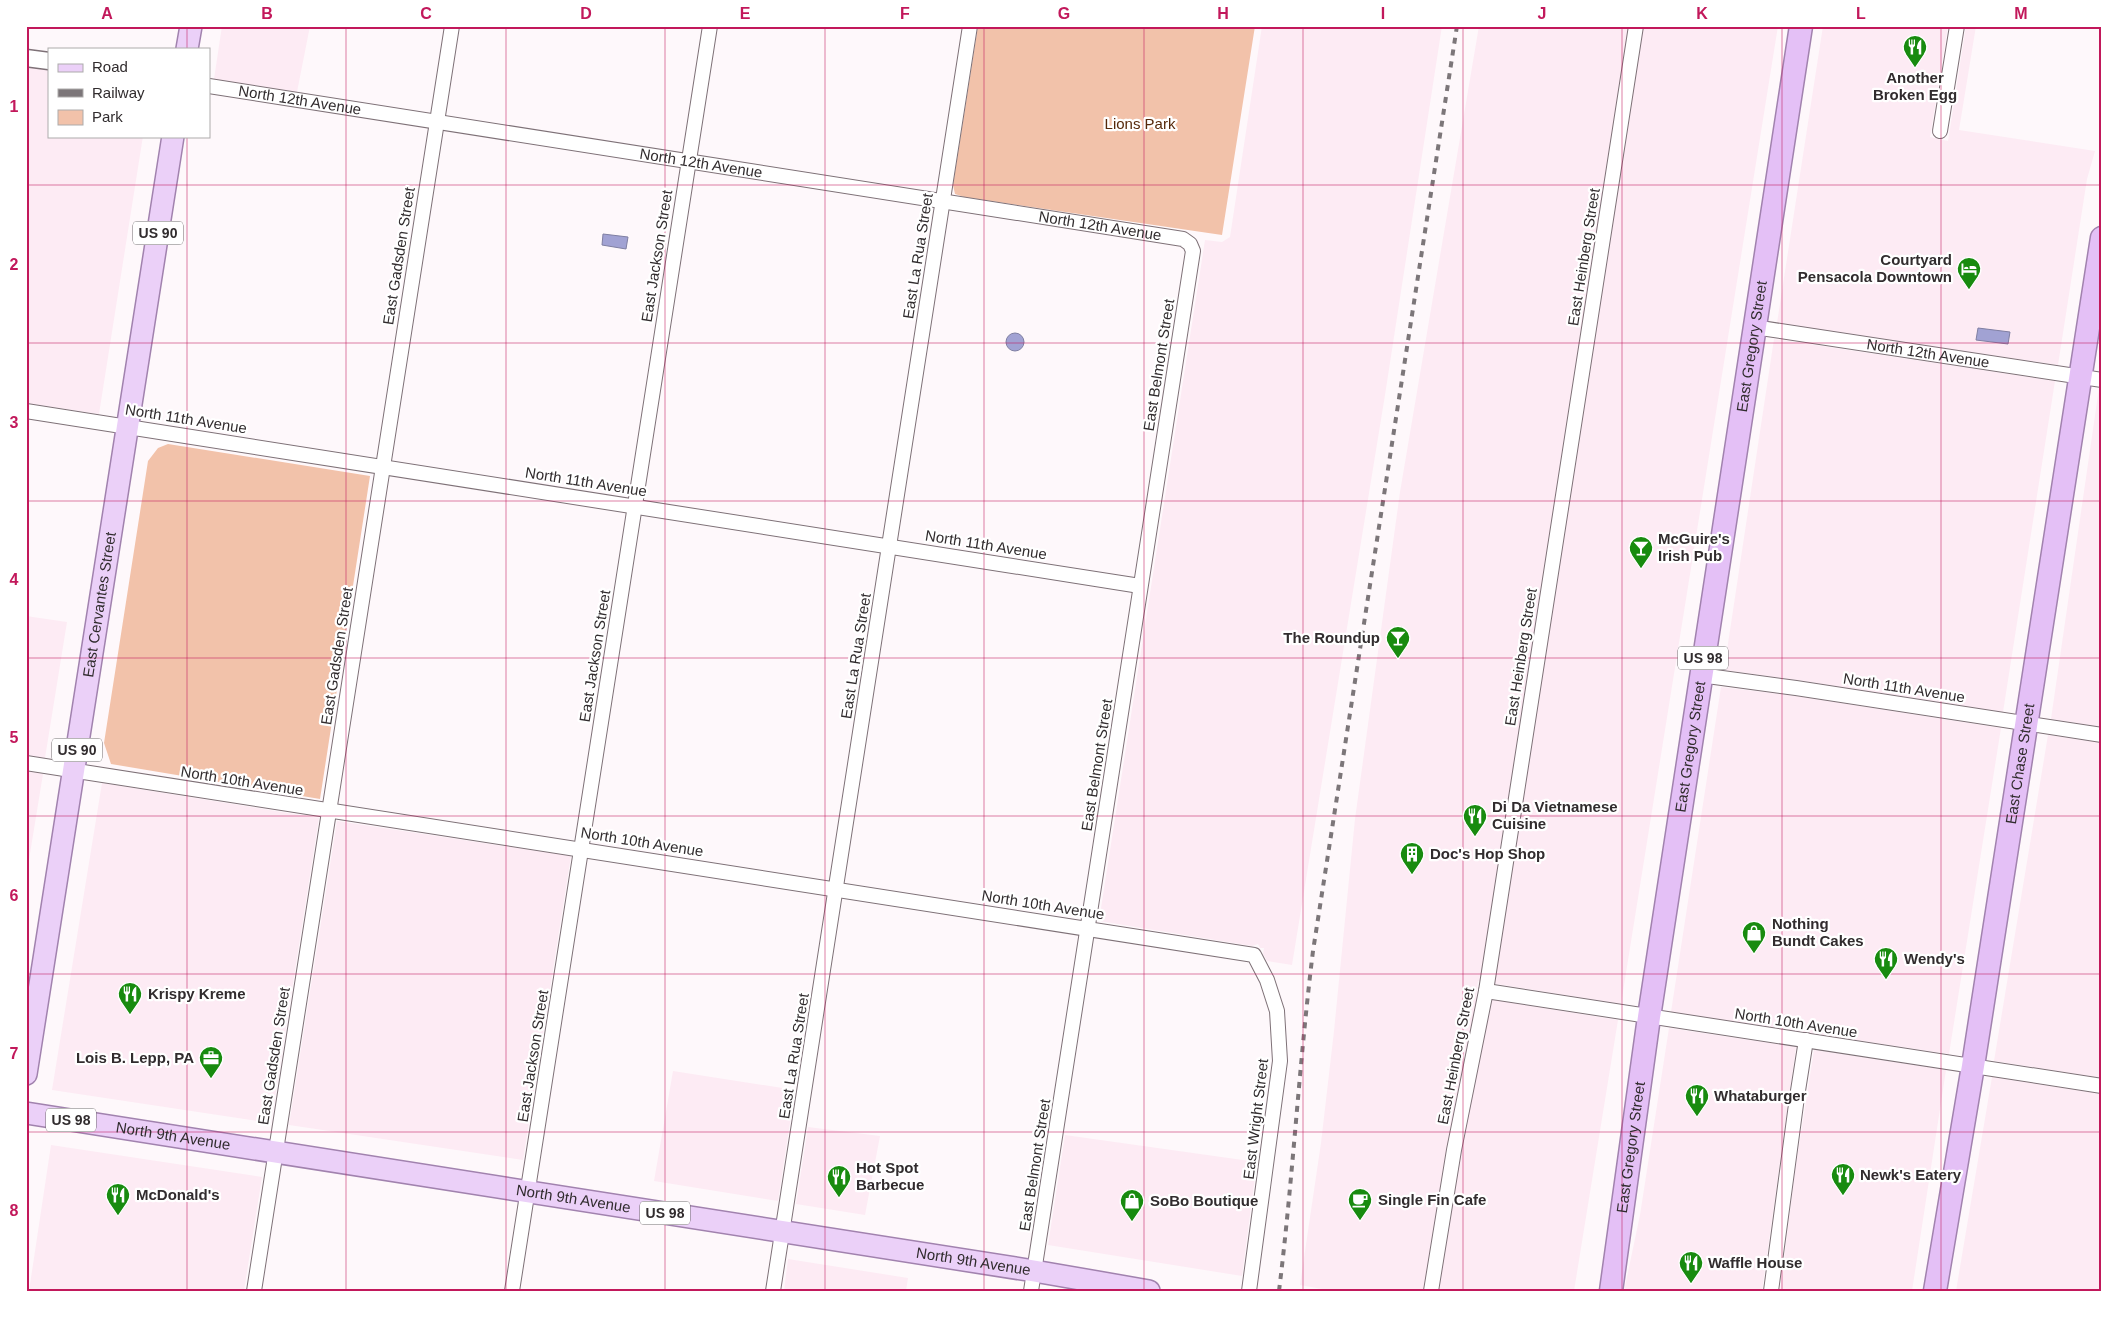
<svg xmlns="http://www.w3.org/2000/svg" width="2128" height="1317" font-family="Arial,sans-serif">
  <rect width="100%" height="100%" fill="#fef8fb"/>
  <path fill="#fdebf4" d="M222 26H310L297 92 214 79Z
    M1262 26H1442L1385 395 1292 965 1267 961 1263 954 1264 948H1260L1258 944 1252 946 1099 921 1205 240 1222 242 1230 237Z
    M1479 26H1778L1621 1004 1478 981 1476 997 1618 1020 1574 1291H1333L1300 1285 1321 1143 1334 1031 1355 819 1400 492Z
    M1823 26H1948L1930 137 1948 141 1966 26H1976L1959 130 2095 151 2087 179 2058 365 1777 323Z
    M26 66 49 70V136H143L99 414 26 403Z
    M1774 339 2055 381 2003 712 1797 680 1724 670Z
    M2099 388H2102V727L2051 719Z
    M26 616 67 622 45 758 26 755Z
    M1721 687 1796 696 2001 728 1949 1054 1671 1012Z
    M2048 735 2102 743V1078L1994 1061Z
    M26 771 43 774 26 878Z
    M102 783 319 818 271 1123 52 1090Z
    M337 821 571 856 523 1160 289 1125Z
    M1669 1028 1796 1047 1762 1291H1624L1640 1215Z
    M1814 1050 1946 1070 1912 1291H1780L1795 1171Z
    M673 1071 795 1090 778 1201 654 1181Z
    M1992 1077 2102 1094V1291H1956Z
    M808 1127 880 1136 865 1215 796 1204Z
    M1065 1135 1257 1162 1242 1276 1048 1245Z
    M51 1145 262 1177 244 1291H29Z
    M788 1259 908 1278 906 1291H784Z"/>
  <path fill="#f2c2aa" d="M978 26H1255L1222 235 964 197 955 194 953 185Z
    M168 444 370 476 320 799 111 764 104 743 148 461 158 448Z"/>
  <path fill="#a1a2d3" stroke="#7f7fa2" d="M603 234 628 237 626 249 602 245Z
    M1978 328 2010 332 2008 344 1976 340Z
    M1006 342a9 9 0 1 1 18 0a9 9 0 1 1-18 0Z"/>
  <g fill="none" stroke-linecap="round" stroke-linejoin="round">
    <g stroke="#7e7177" stroke-width="16">
      <g id="minor">
        <path id="s1" d="M209 86 1183 239 1190 244 1193 251 1031 1291"/>
        <path d="M1940 131 1957 26"/>
        <path id="s2" d="M1754 327 2102 380"/>
        <path d="M26 411 1140 586"/>
        <path d="M1700 675 1796 688 2102 735"/>
        <path d="M26 763 1254 955 1267 980 1277 1011 1280 1061 1249 1291"/>
        <path d="M1486 991 2102 1086"/>
        <path d="M254 1291 452 26"/>
        <path d="M512 1291 710 26"/>
        <path d="M773 1291 970 26"/>
        <path d="M1431 1291 1454 1150 1486 991 1636 26"/>
        <path d="M1771 1291 1797 1097 1806 1040"/>
      </g>
    </g>
    <g stroke="#7e7177" stroke-width="19">
      <path id="tertiary" d="M26 58 49 61"/>
    </g>
    <g stroke="#a182ae" stroke-width="24">
      <g id="primary">
        <path d="M187 49 191 26"/>
        <path id="s3" d="M26 1074 173 136"/>
        <path id="s4" d="M26 1113 1034 1271 1149 1291"/>
      </g>
    </g>
    <g stroke="#a182ae" stroke-width="25">
      <g id="trunk">
        <path id="s5" d="M1611 1291 1649 1017 1801 26"/>
        <path id="s6" d="M1935 1291 1973 1066 2102 238"/>
      </g>
    </g>
    <use href="#minor" stroke="#fff" stroke-width="14"/>
    <use href="#tertiary" stroke="#fff" stroke-width="16"/>
    <use href="#primary" stroke="#ebd0f8" stroke-width="21"/>
    <use href="#trunk" stroke="#e4c0f6" stroke-width="22"/>
    <path stroke="#7c7679" stroke-width="4" stroke-dasharray="6 6" stroke-linecap="butt" d="M1279 1291C1293 1178 1299 1064 1313 951L1457 26"/>
  </g>
  <path fill="none" stroke="#c2185b" stroke-width="1" stroke-opacity="0.55" d="M187 26V49M346 26V1291M506 26V1291M665 26V1291M825 26V1291M984 26V1291M1144 26V1291M1303 26V1291M1463 26V1291M1622 26V1291M1782 26V1291M1941 26V1291M187 136V1291M26 185H2102M26 343H2102M26 501H2102M26 658H2102M26 816H2102M26 974H2102M26 1132H2102"/>
  <defs>
    <g id="restaurant-pin" transform="scale(1.25)"><path d="M0 17L-7.5 6A9.5 9.5 0 1 1 7.5 6Z" fill="#188b0f" stroke="#fff"/><path d="M-5-6h1v4h1v-4h1v4h1v-4h1v5L-1.5 .5V6h-2V.5L-5-1ZM5-6V6H3V1.5H1.5Q1.5-4 5-6Z" fill="#fff"/></g>
    <g id="hotel-pin" transform="scale(1.25)"><path d="M0 17L-7.5 6A9.5 9.5 0 1 1 7.5 6Z" fill="#188b0f" stroke="#fff"/><path d="M-6-4.5h1.5V1H6V5H4.5V3h-9V5H-6ZM-4 0a1.8 1.8 0 1 1 3.6 0ZM.5 0V-2.5h3Q6-2.5 6 0Z" fill="#fff"/></g>
    <g id="bar-pin" transform="scale(1.25)"><path d="M0 17L-7.5 6A9.5 9.5 0 1 1 7.5 6Z" fill="#188b0f" stroke="#fff"/><path d="M-6-5H6L.8 .8V4.5H3.5V6h-7V4.5H-.8V.8Z" fill="#fff"/></g>
    <g id="building-pin" transform="scale(1.25)"><path d="M0 17L-7.5 6A9.5 9.5 0 1 1 7.5 6Z" fill="#188b0f" stroke="#fff"/><path d="M-4-6H4V6H1V3H-1V6H-4ZM-2.5-4.3h1.7v1.8h-1.7ZM.8-4.3h1.7v1.8H.8ZM-2.5-1h1.7V.8h-1.7ZM.8-1h1.7V.8H.8Z" fill="#fff"/></g>
    <g id="shop-pin" transform="scale(1.25)"><path d="M0 17L-7.5 6A9.5 9.5 0 1 1 7.5 6Z" fill="#188b0f" stroke="#fff"/><path d="M-5-2.5h2.3a2.7 3.5 0 0 1 5.4 0H5L5.5 6h-11ZM-1.5-2.5h3a1.5 2.3 0 0 0-3 0Z" fill="#fff"/></g>
    <g id="office-pin" transform="scale(1.25)"><path d="M0 17L-7.5 6A9.5 9.5 0 1 1 7.5 6Z" fill="#188b0f" stroke="#fff"/><path d="M-6-3h4V-5.5h4V-3h4V5H-6ZM-1-4.5V-3h2v-1.5ZM-6 0V1H6V0Z" fill="#fff"/></g>
    <g id="cafe-pin" transform="scale(1.25)"><path d="M0 17L-7.5 6A9.5 9.5 0 1 1 7.5 6Z" fill="#188b0f" stroke="#fff"/><path d="M-5.5-4.5H6V0H3Q3 3.5 0 3.5H-2.5Q-5.5 3.5-5.5 0ZM3-3.2v2h1.7v-2ZM-6 4.5H4V6H-6Z" fill="#fff"/></g>
  </defs>
  <g fill-rule="evenodd">
    <use href="#restaurant-pin" x="1915" y="47"/>
    <use href="#hotel-pin" x="1969" y="269"/>
    <use href="#bar-pin" x="1641" y="548"/>
    <use href="#bar-pin" x="1398" y="638"/>
    <use href="#restaurant-pin" x="1475" y="816"/>
    <use href="#building-pin" x="1412" y="854"/>
    <use href="#shop-pin" x="1754" y="933"/>
    <use href="#restaurant-pin" x="1886" y="959"/>
    <use href="#restaurant-pin" x="130" y="994"/>
    <use href="#office-pin" x="211" y="1058"/>
    <use href="#restaurant-pin" x="1697" y="1096"/>
    <use href="#restaurant-pin" x="1843" y="1175"/>
    <use href="#restaurant-pin" x="839" y="1177"/>
    <use href="#restaurant-pin" x="118" y="1195"/>
    <use href="#cafe-pin" x="1360" y="1200"/>
    <use href="#shop-pin" x="1132" y="1201"/>
    <use href="#restaurant-pin" x="1691" y="1263"/>
  </g>
  <g text-anchor="middle" stroke-width="4.5" stroke-linejoin="round" paint-order="stroke">
    <g fill="#fff" stroke="#6f6b6d" stroke-width="1">
      <rect x="133" y="221.5" width="50" height="23" rx="4"/>
      <rect x="1678" y="646.5" width="50" height="23" rx="4"/>
      <rect x="52" y="738.5" width="50" height="23" rx="4"/>
      <rect x="46" y="1108.5" width="50" height="23" rx="4"/>
      <rect x="640" y="1201.5" width="50" height="23" rx="4"/>
    </g>
    <g font-size="14" font-weight="bold" fill="#312c2e">
      <text x="158" y="238">US 90</text>
      <text x="1703" y="663">US 98</text>
      <text x="77" y="755">US 90</text>
      <text x="71" y="1125">US 98</text>
      <text x="665" y="1218">US 98</text>
    </g>
    <g font-size="15" font-weight="bold" fill="#312c2e" stroke="#fff" text-anchor="start">
      <text x="1915" y="83" text-anchor="middle">Another<tspan x="1915" dy="17">Broken Egg</tspan></text>
      <text x="1952" y="265" text-anchor="end">Courtyard<tspan x="1952" dy="17">Pensacola Downtown</tspan></text>
      <text x="1658" y="544">McGuire's<tspan x="1658" dy="17">Irish Pub</tspan></text>
      <text x="1380" y="643" text-anchor="end">The Roundup</text>
      <text x="1492" y="812">Di Da Vietnamese<tspan x="1492" dy="17">Cuisine</tspan></text>
      <text x="1430" y="859">Doc's Hop Shop</text>
      <text x="1772" y="929">Nothing<tspan x="1772" dy="17">Bundt Cakes</tspan></text>
      <text x="1904" y="964">Wendy's</text>
      <text x="148" y="999">Krispy Kreme</text>
      <text x="194" y="1063" text-anchor="end">Lois B. Lepp, PA</text>
      <text x="1714" y="1101">Whataburger</text>
      <text x="856" y="1173">Hot Spot<tspan x="856" dy="17">Barbecue</tspan></text>
      <text x="1860" y="1180">Newk's Eatery</text>
      <text x="136" y="1200">McDonald's</text>
      <text x="1378" y="1205">Single Fin Cafe</text>
      <text x="1150" y="1206">SoBo Boutique</text>
      <text x="1708" y="1268">Waffle House</text>
    </g>
    <g font-size="15" fill="#312c2e" stroke="#fff">
      <text dy="5" stroke="none"><textPath href="#s1" startOffset="92">North 12th Avenue</textPath></text>
      <text dy="5" stroke="none"><textPath href="#s1" startOffset="498">North 12th Avenue</textPath></text>
      <text dy="5" stroke="none"><textPath href="#s1" startOffset="902">North 12th Avenue</textPath></text>
      <text transform="translate(399 256) rotate(-81)" y="5">East Gadsden Street</text>
      <text transform="translate(657 256) rotate(-81)" y="5">East Jackson Street</text>
      <text transform="translate(918 256) rotate(-81)" y="5">East La Rua Street</text>
      <text transform="translate(1584 257) rotate(-81)" y="5">East Heinberg Street</text>
      <text dy="5" stroke="none"><textPath href="#s5" startOffset="955">East Gregory Street</textPath></text>
      <text dy="5" stroke="none"><textPath href="#s2" startOffset="176">North 12th Avenue</textPath></text>
      <text transform="translate(1159 365) rotate(-81)" y="5">East Belmont Street</text>
      <text transform="translate(186 419) rotate(9)" y="5">North 11th Avenue</text>
      <text transform="translate(586 482) rotate(9)" y="5">North 11th Avenue</text>
      <text transform="translate(986 545) rotate(9)" y="5">North 11th Avenue</text>
      <text dy="5" stroke="none"><textPath href="#s3" startOffset="475">East Cervantes Street</textPath></text>
      <text transform="translate(337 656) rotate(-81)" y="5">East Gadsden Street</text>
      <text transform="translate(595 656) rotate(-81)" y="5">East Jackson Street</text>
      <text transform="translate(856 656) rotate(-81)" y="5">East La Rua Street</text>
      <text transform="translate(1521 657) rotate(-81)" y="5">East Heinberg Street</text>
      <text transform="translate(1904 688) rotate(9)" y="5">North 11th Avenue</text>
      <text dy="5" stroke="none"><textPath href="#s5" startOffset="550">East Gregory Street</textPath></text>
      <text dy="5" stroke="none"><textPath href="#s6" startOffset="534">East Chase Street</textPath></text>
      <text transform="translate(1097 765) rotate(-81)" y="5">East Belmont Street</text>
      <text transform="translate(242 781) rotate(9)" y="5">North 10th Avenue</text>
      <text transform="translate(642 842) rotate(9)" y="5">North 10th Avenue</text>
      <text transform="translate(1043 905) rotate(9)" y="5">North 10th Avenue</text>
      <text transform="translate(1796 1023) rotate(9)" y="5">North 10th Avenue</text>
      <text transform="translate(274 1056) rotate(-81)" y="5">East Gadsden Street</text>
      <text transform="translate(533 1056) rotate(-81)" y="5">East Jackson Street</text>
      <text transform="translate(794 1056) rotate(-81)" y="5">East La Rua Street</text>
      <text transform="translate(1456 1056) rotate(-79)" y="5">East Heinberg Street</text>
      <text transform="translate(1256 1119) rotate(-83)" y="5">East Wright Street</text>
      <text dy="5" stroke="none"><textPath href="#s4" startOffset="149">North 9th Avenue</textPath></text>
      <text dy="5" stroke="none"><textPath href="#s5" startOffset="145">East Gregory Street</textPath></text>
      <text transform="translate(1035 1165) rotate(-81)" y="5">East Belmont Street</text>
      <text dy="5" stroke="none"><textPath href="#s4" startOffset="554">North 9th Avenue</textPath></text>
      <text dy="5" stroke="none"><textPath href="#s4" startOffset="959">North 9th Avenue</textPath></text>
    </g>
    <g font-size="15" fill="#56280a" stroke="#fff">
      <text x="1140" y="129">Lions Park</text>
    </g>
  </g>
  <rect width="2128" height="1317" fill="none" stroke="#ffffff" stroke-width="55"/>
  <rect x="48" y="48" width="162" height="90" fill="#ffffff" stroke="#adabab"/>
  <rect x="58" y="64" width="25" height="8" fill="#ebd0f8" stroke="#adabab"/>
  <text x="92" y="72" font-size="15" fill="#312c2e">Road</text>
  <rect x="58" y="89" width="25" height="8" fill="#7c7679" stroke="#adabab"/>
  <text x="92" y="98" font-size="15" fill="#312c2e">Railway</text>
  <rect x="58" y="110" width="25" height="15" fill="#f2c2aa" stroke="#adabab"/>
  <text x="92" y="122" font-size="15" fill="#312c2e">Park</text>
  <rect x="28" y="28" width="2072" height="1262" fill="none" stroke="#c2185b" stroke-width="2"/>
  <g font-size="16" text-anchor="middle" font-weight="bold" fill="#c2185b">
    <text x="107" y="19">A</text>
    <text x="267" y="19">B</text>
    <text x="426" y="19">C</text>
    <text x="586" y="19">D</text>
    <text x="745" y="19">E</text>
    <text x="905" y="19">F</text>
    <text x="1064" y="19">G</text>
    <text x="1223" y="19">H</text>
    <text x="1383" y="19">I</text>
    <text x="1542" y="19">J</text>
    <text x="1702" y="19">K</text>
    <text x="1861" y="19">L</text>
    <text x="2021" y="19">M</text>
    <text x="14" y="112">1</text>
    <text x="14" y="270">2</text>
    <text x="14" y="428">3</text>
    <text x="14" y="585">4</text>
    <text x="14" y="743">5</text>
    <text x="14" y="901">6</text>
    <text x="14" y="1059">7</text>
    <text x="14" y="1216">8</text>
  </g>
</svg>
